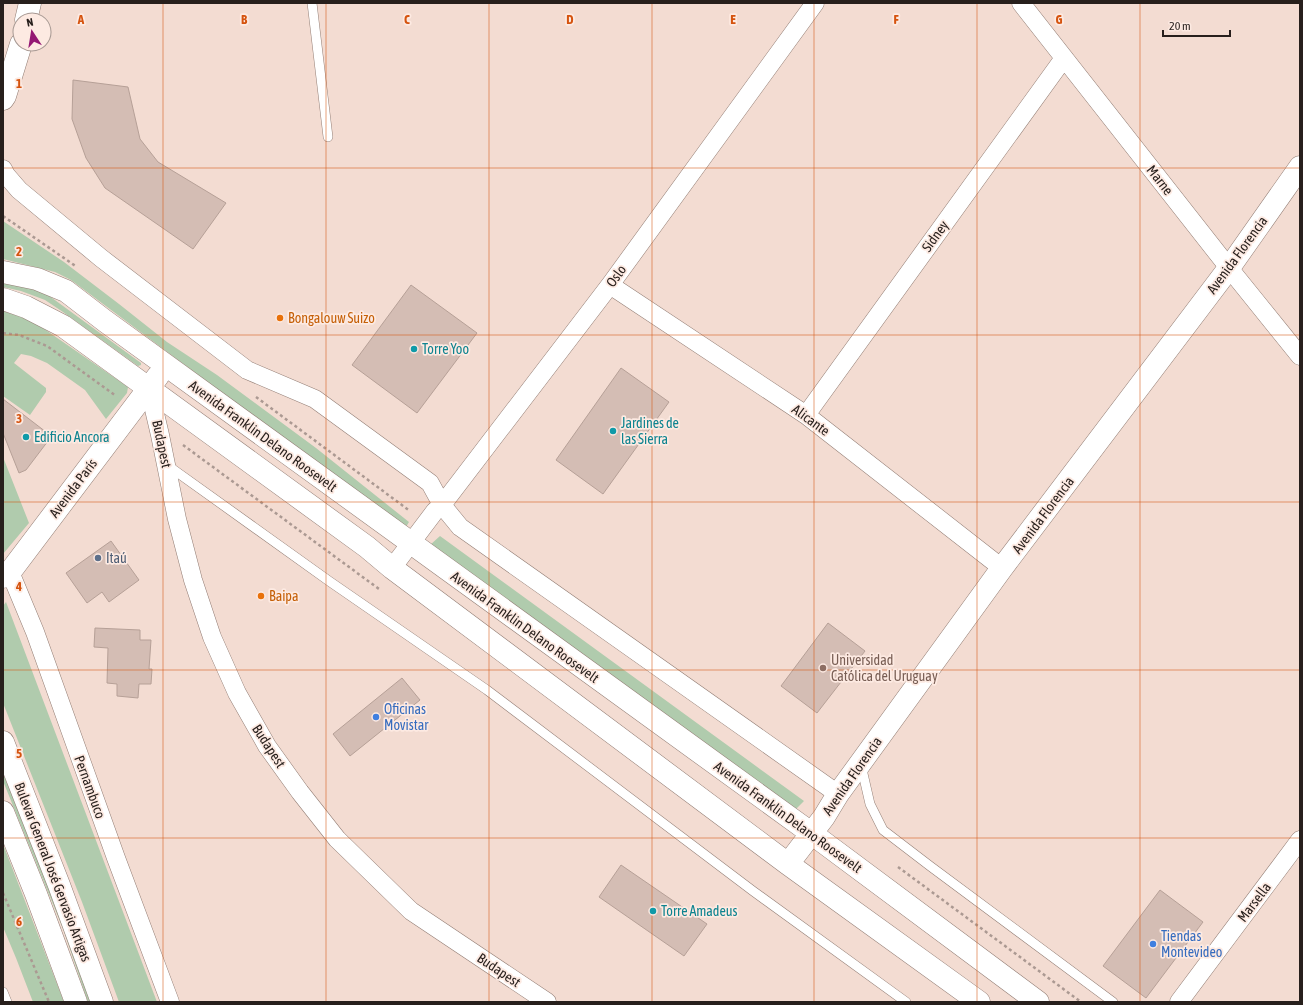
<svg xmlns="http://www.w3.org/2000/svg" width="1303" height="1005" font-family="'Asap Condensed',sans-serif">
  <rect width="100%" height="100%" fill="#f3dcd2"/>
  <path fill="#b0cbad" d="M3 221 64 262 119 304 167 342 217 375 316 448 409 522 403 532 309 458 71 280 55 272 3 259Z
    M3 282 38 290 48 295 141 363V365L138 366 63 312 45 300 21 291 3 287Z
    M3 311 21 317 40 326 128 387 127 393 106 419 85 390 47 363 31 356 21 354 14 363 46 388V392L30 415 3 396Z
    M3 457 29 523 3 554Z
    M440 536 804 801 793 812 430 545Z
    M6 602 157 1002H119L82 902 3 703V606Z
    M3 773 65 928 91 1002H88L63 929 3 781Z
    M3 844 64 1002H33L16 958 3 927Z"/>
  <path fill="#d4bdb4" stroke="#b6a097" d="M73 80 128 87 140 139 158 162 226 203 193 249 105 188 86 158 72 119Z
    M411 285 477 333 417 413 352 365Z
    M621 368 669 402 603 494 556 460Z
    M3 399 46 432 48 441 26 470 19 473 3 433Z
    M111 541 139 580 109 602 102 592 87 603 66 573Z
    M828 623 865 651 817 713 781 686Z
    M95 628 140 630V640H151L149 669H152L151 684H139L138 698 117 696V684L107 683 108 648 94 647Z
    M402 678 420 700 350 756 333 734Z
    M621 865 707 924 684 956 599 897Z
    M1160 890 1203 922 1146 998 1103 966Z"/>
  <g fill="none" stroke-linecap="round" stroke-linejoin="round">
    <g stroke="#937e75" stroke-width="10">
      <path id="lane" d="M312 3 328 137
        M167 465 329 581 487 690 753 891 906 1002
        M861 765 870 804 883 830 930 866 1113 1002
        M3 992 7 1002"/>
    </g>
    <g stroke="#937e75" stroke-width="19">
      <path id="street" d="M1021 3 1229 268 1300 356
        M3 169 6 175 19 190 101 258 247 370 315 399 430 483 442 505 460 527 838 794
        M610 285 806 415 1002 568
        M149 388 160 435 177 519 193 580 212 637 237 693 267 746 300 792 337 839 411 911 547 1002
        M806 415 1064 58
        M392 568 435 511 442 505 610 285 815 3
        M10 572 35 632 116 858 170 1002
        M1179 1002 1300 840"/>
    </g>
    <g stroke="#937e75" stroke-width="23">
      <path id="secondary" d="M26 20 30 3
        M3 99 5 96 21 44
        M3 272 37 279 66 291 105 321 811 833 1038 1002
        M3 299 26 307 63 326 367 547 392 568 788 864 979 1002
        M3 577 10 572 158 376
        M3 742 59 885 102 1002
        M3 812 36 894 76 1002
        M788 864 824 817 838 794 1002 568 1229 268 1300 167"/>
    </g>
    <path stroke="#ab9992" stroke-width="2.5" stroke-dasharray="3 3" stroke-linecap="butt" d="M3 216 77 267
      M3 333 19 335 47 346 116 396
      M256 397 410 511
      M183 445 379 589
      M898 867 1081 1002
      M3 893 49 1002"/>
    <use href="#lane" stroke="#fff" stroke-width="9"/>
    <use href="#street" stroke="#fff" stroke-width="18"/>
    <use href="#secondary" stroke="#fff" stroke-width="22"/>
  </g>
  <path fill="none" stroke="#d5530e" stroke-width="1" stroke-opacity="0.55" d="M163 3V1002M326 3V1002M489 3V1002M652 3V1002M814 3V1002M977 3V1002M1140 3V1002M3 168H1300M3 335H1300M3 502H1300M3 670H1300M3 838H1300"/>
  <g fill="#e8710a" stroke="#fdeae2" stroke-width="1.5">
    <circle cx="280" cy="318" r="4"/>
    <circle cx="261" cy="596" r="4"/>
  </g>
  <g fill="#0f9aa8" stroke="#fdeae2" stroke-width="1.5">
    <circle cx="414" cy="349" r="4"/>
    <circle cx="613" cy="431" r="4"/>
    <circle cx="26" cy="437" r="4"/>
    <circle cx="653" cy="911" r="4"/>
  </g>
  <circle fill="#5c6f8a" stroke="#fdeae2" stroke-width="1.5" cx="98" cy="558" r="4"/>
  <circle fill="#8d6e63" stroke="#fdeae2" stroke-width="1.5" cx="823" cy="668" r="4"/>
  <g fill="#3f7fe0" stroke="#fdeae2" stroke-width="1.5">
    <circle cx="376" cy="717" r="4"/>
    <circle cx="1153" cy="944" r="4"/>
  </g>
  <g text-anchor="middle" stroke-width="3.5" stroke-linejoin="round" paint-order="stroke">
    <g font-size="14" fill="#271f1c" stroke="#fdeae2">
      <text transform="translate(1160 180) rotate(52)" y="5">Marne</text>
      <text transform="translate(935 236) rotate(-54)" y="5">Sidney</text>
      <text transform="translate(1237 255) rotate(-54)" y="5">Avenida Florencia</text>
      <text transform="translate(616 276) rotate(-54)" y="5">Oslo</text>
      <text transform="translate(811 420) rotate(36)" y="5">Alicante</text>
      <text transform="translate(263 436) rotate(36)" y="5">Avenida Franklin Delano Roosevelt</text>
      <text transform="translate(162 444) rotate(78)" y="5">Budapest</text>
      <text transform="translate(73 488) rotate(-53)" y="5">Avenida París</text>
      <text transform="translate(1043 515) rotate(-53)" y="5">Avenida Florencia</text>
      <text transform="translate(525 627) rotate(36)" y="5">Avenida Franklin Delano Roosevelt</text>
      <text transform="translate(269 746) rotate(57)" y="5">Budapest</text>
      <text transform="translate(852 776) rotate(-55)" y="5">Avenida Florencia</text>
      <text transform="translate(90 787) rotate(70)" y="5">Pernambuco</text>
      <text transform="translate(788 817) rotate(36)" y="5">Avenida Franklin Delano Roosevelt</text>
      <text transform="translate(53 872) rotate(69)" y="5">Bulevar General José Gervasio Artigas</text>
      <text transform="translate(1254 902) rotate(-53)" y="5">Marsella</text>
      <text transform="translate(499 970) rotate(34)" y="5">Budapest</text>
    </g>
    <g font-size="14" fill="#c56008" stroke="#fdeae2" text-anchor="start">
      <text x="288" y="323">Bongalouw Suizo</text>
      <text x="269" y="601">Baipa</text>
    </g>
    <g font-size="14" fill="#0d838f" stroke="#fdeae2" text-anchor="start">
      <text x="422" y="354">Torre Yoo</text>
      <text x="621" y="428">Jardines de<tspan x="621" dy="16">las Sierra</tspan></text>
      <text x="34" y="442">Edificio Ancora</text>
      <text x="661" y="916">Torre Amadeus</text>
    </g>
    <g font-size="14" fill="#4e5e75" stroke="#fdeae2" text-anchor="start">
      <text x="106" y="563">Itaú</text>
    </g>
    <g font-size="14" fill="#785e54" stroke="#fdeae2" text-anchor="start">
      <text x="831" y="665">Universidad<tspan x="831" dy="16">Católica del Uruguay</tspan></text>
    </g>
    <g font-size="14" fill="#366cbe" stroke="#fdeae2" text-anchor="start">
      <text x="384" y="714">Oficinas<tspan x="384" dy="16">Movistar</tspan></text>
      <text x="1161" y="941">Tiendas<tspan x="1161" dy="16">Montevideo</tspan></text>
    </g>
  </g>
  <g font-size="13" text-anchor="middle" font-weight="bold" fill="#d5530e" stroke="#fdeae2" stroke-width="3.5" stroke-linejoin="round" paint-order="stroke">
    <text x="81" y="24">A</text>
    <text x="244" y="24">B</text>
    <text x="407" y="24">C</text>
    <text x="570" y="24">D</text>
    <text x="733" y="24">E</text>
    <text x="896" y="24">F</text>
    <text x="1059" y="24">G</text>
    <text x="19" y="88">1</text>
    <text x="19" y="256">2</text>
    <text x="19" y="423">3</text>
    <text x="19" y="591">4</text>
    <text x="19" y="758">5</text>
    <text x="19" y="926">6</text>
  </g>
  <rect width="1303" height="1005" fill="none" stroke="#271f1c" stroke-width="8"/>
  <g transform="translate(32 32) rotate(348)"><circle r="19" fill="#fdeae2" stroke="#a79993"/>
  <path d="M0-3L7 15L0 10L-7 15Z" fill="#941873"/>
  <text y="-6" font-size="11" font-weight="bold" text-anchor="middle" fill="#271f1c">N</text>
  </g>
  <path d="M1163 30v6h67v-6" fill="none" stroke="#271f1c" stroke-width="2"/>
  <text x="1169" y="30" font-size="12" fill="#271f1c" stroke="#fdeae2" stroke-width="3" paint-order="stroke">20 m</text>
</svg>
